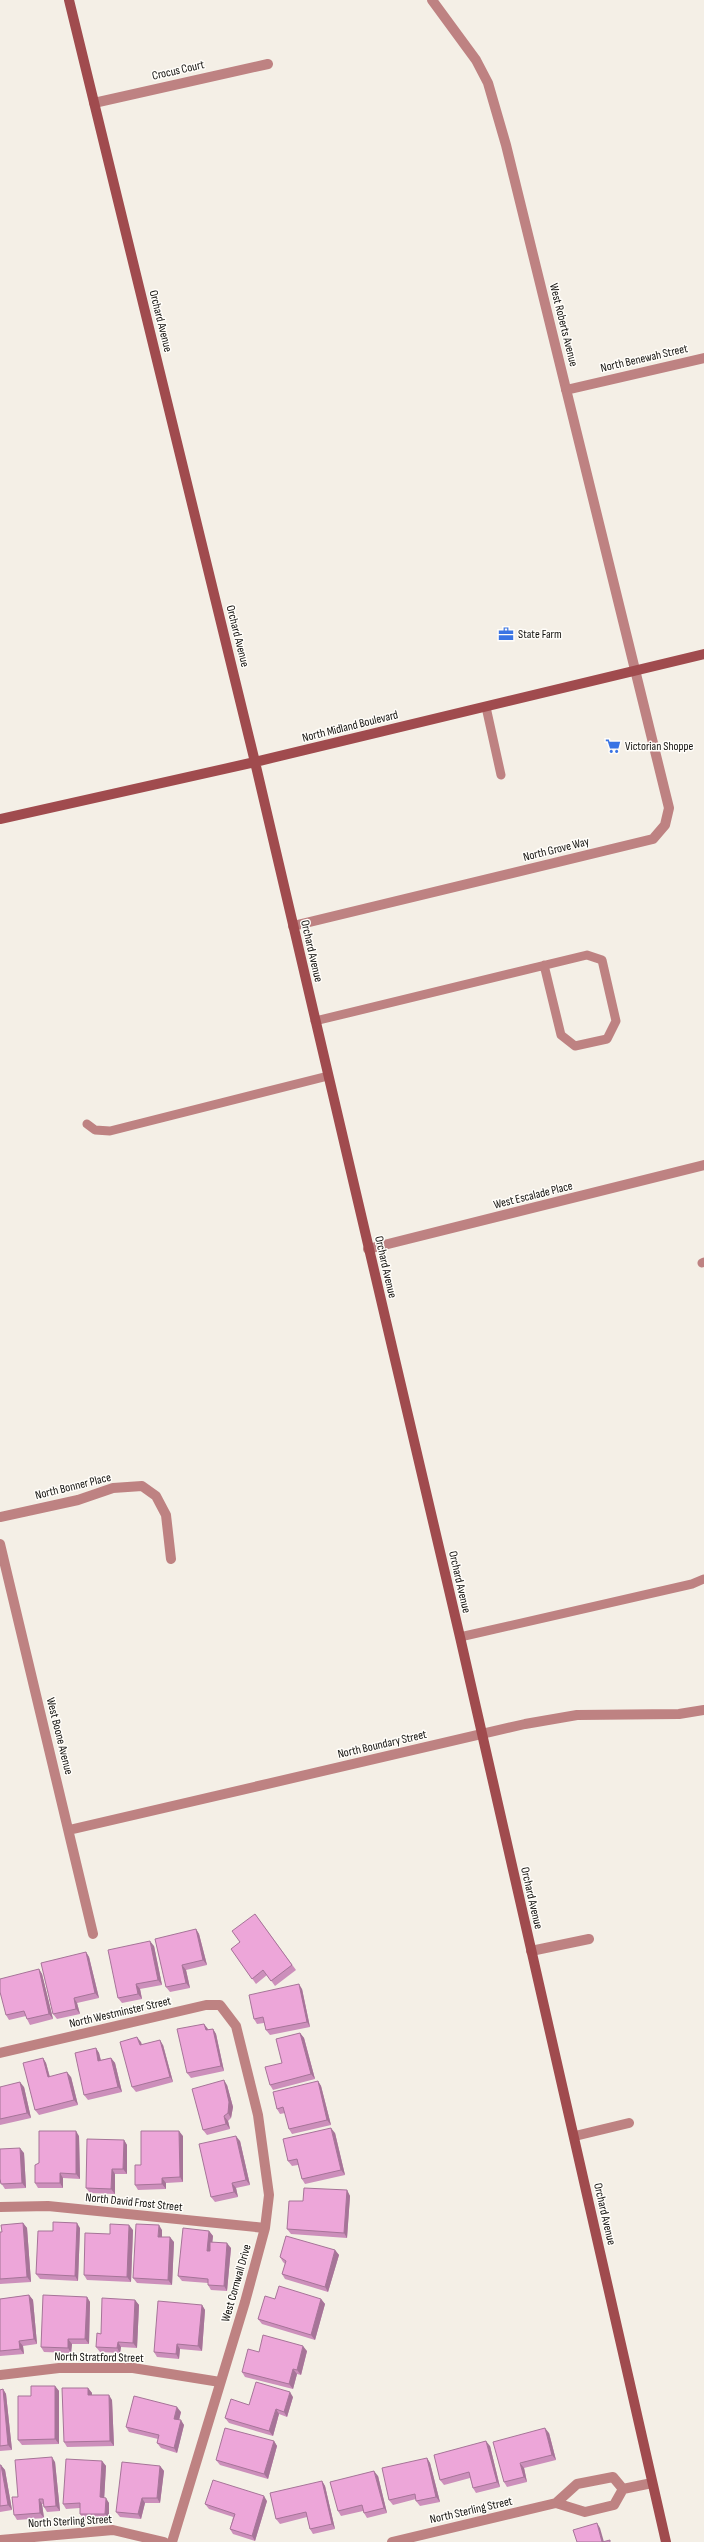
<svg xmlns="http://www.w3.org/2000/svg" width="704" height="2542" font-family="'Sofia Sans Condensed',sans-serif">
  <rect width="100%" height="100%" fill="#f4efe6"/>
  <g fill="none" stroke-linecap="round" stroke-linejoin="round">
    <path stroke="#be8282" stroke-width="9" d="M486 707 501 775
      M315 1021 587 955 602 960 616 1021 607 1039 575 1046 561 1035 544 965
      M87 1124 95 1130 110 1131 328 1076
      M702 1263 704 1262
      M460 1637 692 1584 704 1579"/>
    <path stroke="#be8282" stroke-width="10" d="M94 103 268 64
      M566 390 704 358
      M293 926 653 839 665 825 669 808 506 145 488 83 476 60 432 0
      M368 1249 704 1165
      M0 1517 78 1500 113 1488 142 1486 156 1496 166 1515 171 1559
      M0 1544 93 1934
      M69 1830 525 1724 577 1715 679 1714 704 1710
      M531 1951 589 1939
      M0 2053 206 2005H220L236 2026 258 2115 269 2195 265 2228 245 2302 172 2542
      M575 2136 629 2123
      M0 2207 48 2206 265 2228
      M0 2375 59 2368H133L220 2382
      M623 2489 652 2483
      M556 2503 585 2512 614 2505 623 2489
      M0 2540 113 2530 164 2542
      M392 2542 556 2503 577 2484 613 2477 623 2489"/>
    <path stroke="#a04b4e" stroke-width="10" d="M69 0 255 762 460 1637 666 2542
      M0 819 255 762 704 654"/>
  </g>
  <path fill="#cc8fbb" d="M255 1914 296 1970 275 1986 267 1975 256 1984 231 1949 240 1942Z
    M196 1929 199 1934 207 1965 186 1970 190 1988 170 1992 166 1987Z
    M154 1946 162 1985 140 1989 142 1999 122 2003 118 1998Z
    M86 1952 89 1957 99 1998 77 2003 80 2014 57 2019 53 2014Z
    M39 1969 42 1974 53 2019 30 2025 27 2019 26 2016 9 2020 6 2015Z
    M302 1989 310 2027 270 2035 266 2030 264 2023 257 2024 254 2019Z
    M204 2024 208 2030 213 2029 216 2034 224 2071 191 2078 187 2073Z
    M300 2033 304 2038 315 2079 273 2090 270 2085Z
    M141 2042 142 2045H163L173 2082 136 2092 132 2087Z
    M96 2048 99 2053 101 2060 111 2058 115 2063 122 2092 88 2100 84 2095Z
    M43 2058 46 2063 50 2077H71L78 2105 39 2115 35 2110Z
    M318 2081 321 2086 331 2125 292 2134 289 2129 285 2113 280 2114 277 2109Z
    M227 2085 233 2107 231 2118 228 2121 230 2129 207 2135 203 2130Z
    M0 2087H24L31 2118 0 2125Z
    M335 2133 345 2175 305 2184 302 2179 298 2165 292 2166 288 2161Z
    M79 2136 80 2179 63 2178V2188H38L35 2183 39 2163Z
    M183 2136V2182L166 2183V2189L138 2190 135 2185 141 2165Z
    M124 2140 127 2145V2174H115V2194L90 2193 86 2188Z
    M240 2141 250 2185 236 2188 238 2197 215 2202 211 2197Z
    M0 2149 24 2153 26 2188 5 2189 1 2183H0Z
    M347 2190 350 2196 347 2238 291 2234 287 2229 303 2201Z
    M23 2223 27 2228 31 2282 0 2284V2232H2Z
    M80 2228 78 2281 40 2279 36 2274Z
    M133 2230 131 2282 87 2280 84 2275 110 2234Z
    M162 2230V2237L174 2242 172 2285 137 2283 133 2278Z
    M209 2231 213 2236 212 2242 231 2248 227 2291 211 2290 208 2285V2283L182 2281 178 2276Z
    M335 2250 339 2255 328 2292 285 2279 282 2274 285 2264 283 2262 280 2257Z
    M29 2295 33 2300 37 2344 23 2346 24 2354 0 2356V2299Z
    M87 2297 90 2302 89 2344H72L71 2353 44 2352 41 2347Z
    M275 2299H321L325 2304 315 2340 262 2324 258 2319Z
    M135 2300 139 2305 137 2348 121 2347 120 2353 100 2352 96 2347 101 2334Z
    M202 2305 205 2310 202 2351 180 2349 179 2359 157 2357 154 2352Z
    M307 2351 301 2375 297 2374 293 2389 245 2377 242 2372 259 2352Z
    M55 2386 59 2391V2444L22 2445 18 2440Z
    M88 2388 92 2393V2395L112 2400 114 2446 67 2447 64 2442Z
    M3 2389 6 2394 12 2450 0 2451V2390Z
    M293 2397 287 2417 279 2414 273 2436 229 2423 225 2418 249 2405Z
    M181 2412 179 2420 184 2425 177 2453 161 2448 157 2443 158 2439 129 2432 126 2427Z
    M549 2433 556 2460 524 2468 527 2482 507 2487 504 2482Z
    M274 2441 277 2446 268 2479 220 2465 216 2460Z
    M490 2446 500 2487 476 2493 473 2488 470 2478 444 2485 440 2480Z
    M427 2458 430 2463 440 2502 420 2506 416 2501V2499L393 2505 389 2500Z
    M102 2461 106 2466 104 2498 109 2503V2519H84L80 2514V2508L66 2509 63 2504Z
    M55 2462 60 2511 47 2512 44 2507 43 2504H42L44 2518 17 2520 14 2515 18 2497Z
    M0 2465 5 2470 12 2510 0 2512Z
    M160 2466 164 2471 160 2503H145L141 2519 120 2517 116 2512Z
    M378 2476 387 2513 367 2518 364 2513 363 2511 341 2516 338 2511Z
    M322 2481 325 2486 335 2529 313 2534 310 2529 307 2517 280 2524 276 2519Z
    M267 2501 255 2541 233 2534 230 2529 233 2517 209 2509 205 2504Z"/>
  <path fill="#a67498" d="M196 1929 199 1934 207 1965 203 1960Z
    M150 1941 154 1946 162 1985 158 1980Z
    M86 1952 89 1957 99 1998 95 1993Z
    M182 1965 186 1970 190 1988 186 1983Z
    M39 1969 42 1974 53 2019 49 2014Z
    M136 1984 140 1989 142 1999 138 1994Z
    M299 1984 302 1989 310 2027 307 2022Z
    M74 1998 77 2003 80 2014 76 2009Z
    M204 2024 208 2029 209 2035 206 2030Z
    M213 2029 216 2034 224 2071 221 2066Z
    M300 2033 304 2038 315 2079 311 2074Z
    M137 2037 141 2042 143 2051 140 2045Z
    M160 2040 163 2045 173 2082 170 2077Z
    M96 2048 99 2053 102 2066 98 2061Z
    M43 2058 46 2063 51 2082 48 2077Z
    M111 2058 115 2063 122 2092 118 2087Z
    M67 2072 71 2077 78 2105 74 2100Z
    M224 2080 227 2085 233 2107 231 2118 228 2113Z
    M318 2081 321 2086 331 2125 327 2120Z
    M20 2082 24 2087 31 2118 27 2113Z
    M224 2116 228 2121 230 2129 226 2124Z
    M331 2128 335 2133 345 2175 341 2170Z
    M76 2131 79 2136 80 2179 76 2174Z
    M179 2131 183 2136V2182L180 2177Z
    M236 2136 240 2141 250 2185 246 2180Z
    M124 2140 127 2145V2174L123 2169Z
    M20 2148 24 2153 26 2188 22 2183Z
    M112 2169 115 2174V2194L111 2189Z
    M60 2173 63 2178V2188L60 2183Z
    M162 2178 166 2183V2189L162 2184Z
    M232 2183 236 2188 238 2197 234 2192Z
    M347 2190 350 2196 347 2238 344 2233Z
    M23 2223 27 2228 31 2282 27 2277Z
    M77 2223 80 2228 78 2281 75 2276Z
    M129 2225 133 2230 131 2282 127 2277Z
    M159 2225 162 2230V2242L158 2237Z
    M209 2231 213 2236 211 2256 207 2251Z
    M170 2237 174 2242 172 2285 168 2280Z
    M227 2243 231 2248 227 2291 224 2286Z
    M335 2250 339 2255 328 2292 325 2287Z
    M29 2295 33 2300 37 2344 34 2339Z
    M87 2297 90 2302 89 2344 85 2339Z
    M321 2299 325 2304 315 2340 311 2335Z
    M135 2300 139 2305 137 2348 133 2343Z
    M202 2305 205 2310 202 2351 198 2346Z
    M68 2339 72 2344 71 2353 68 2348Z
    M19 2341 23 2346 24 2354 20 2349Z
    M118 2342 121 2347 120 2353 117 2348Z
    M177 2344 180 2349 179 2359 176 2354Z
    M303 2346 307 2351 301 2375 297 2370Z
    M293 2369 297 2374 293 2389 289 2384Z
    M55 2386 59 2391V2444L55 2439Z
    M88 2388 92 2393V2400L88 2395Z
    M3 2389 6 2394 12 2450 8 2445Z
    M290 2392 293 2397 287 2417 284 2412Z
    M109 2395 112 2400 114 2446 110 2441Z
    M177 2407 181 2412 178 2424 174 2419Z
    M276 2409 279 2414 273 2436 269 2431Z
    M181 2420 184 2425 177 2453 174 2448Z
    M545 2428 549 2433 556 2460 552 2455Z
    M274 2441 277 2446 268 2479 264 2474Z
    M486 2441 490 2446 500 2487 497 2482Z
    M52 2457 55 2462 60 2511 56 2506Z
    M427 2458 430 2463 440 2502 436 2497Z
    M102 2461 106 2466 104 2502 100 2497Z
    M520 2463 524 2468 527 2482 524 2477Z
    M1 2465 5 2470 12 2510 8 2505Z
    M160 2466 164 2471 160 2503 157 2498Z
    M374 2471 378 2476 387 2513 384 2508Z
    M322 2481 325 2486 335 2529 332 2524Z
    M264 2496 267 2501 255 2541 252 2536Z
    M106 2498 109 2503V2519L105 2514Z
    M142 2498 145 2503 141 2519 138 2514Z
    M39 2499 42 2504 44 2518 40 2513Z
    M597 2523 600 2528 604 2542H602Z"/>
  <path fill="#eda6d9" stroke="#a67498" d="M255 1914 292 1965 271 1981 263 1970 252 1979 231 1949 240 1942 232 1931Z
    M196 1929 203 1960 182 1965 186 1983 166 1987 155 1939Z
    M150 1941 158 1980 136 1984 138 1994 118 1998 108 1950Z
    M86 1952 95 1993 74 1998 76 2009 53 2014 41 1963Z
    M39 1969 49 2014 27 2019 24 2011 6 2015 0 1992V1979Z
    M299 1984 307 2022 266 2030 263 2017 254 2019 249 1995Z
    M204 2024 206 2030 213 2029 221 2066 187 2073 177 2029Z
    M300 2033 311 2074 270 2085 265 2067 282 2063 276 2039Z
    M137 2037 140 2045 160 2040 170 2077 132 2087 120 2042Z
    M96 2048 98 2061 111 2058 118 2087 84 2095 75 2053Z
    M43 2058 48 2077 67 2072 74 2100 35 2110 23 2063Z
    M224 2080 229 2102 228 2113 224 2116 226 2124 203 2130 192 2089Z
    M318 2081 327 2120 289 2129 283 2107 277 2109 273 2092Z
    M20 2082 27 2113 0 2119V2087Z
    M331 2128 341 2170 302 2179 297 2159 288 2161 283 2139Z
    M39 2131H76V2174L60 2173V2183H35V2165L39 2163Z
    M141 2131H179L180 2177 162 2178V2184L135 2185V2165H141Z
    M236 2136 246 2180 232 2183 234 2192 211 2197 199 2144Z
    M87 2139 124 2140 123 2169H112L111 2189 86 2188Z
    M20 2148 22 2183 1 2184 0 2179V2149Z
    M304 2188 347 2190 344 2233 287 2229 289 2201H303Z
    M53 2222 77 2223 75 2276 36 2274 38 2231H53Z
    M23 2223 27 2277 0 2279V2232H2L1 2225Z
    M110 2224 129 2225 127 2277 84 2275 85 2233 110 2234Z
    M136 2224 159 2225 158 2237H170L168 2280 133 2278Z
    M183 2228 209 2231 207 2251H210V2242L227 2243 224 2286 208 2285V2279L178 2276Z
    M286 2236 335 2250 325 2287 282 2274 286 2261 280 2257Z
    M279 2286 321 2299 311 2335 258 2319 265 2296 275 2299Z
    M29 2295 34 2339 19 2341 20 2349 0 2351V2299Z
    M43 2295 87 2297 85 2339H68V2348L41 2347Z
    M102 2298 135 2300 133 2343 118 2342 117 2348 96 2347 97 2333 101 2334Z
    M158 2301 202 2305 198 2346 177 2344 176 2354 154 2352Z
    M263 2335 303 2346 297 2370 293 2369 289 2384 242 2372 248 2349 259 2352Z
    M256 2382 290 2392 284 2412 276 2409 269 2431 225 2418 231 2399 249 2405Z
    M31 2386H55V2439L18 2440V2396H31Z
    M62 2388H88V2395H109L110 2441 64 2442Z
    M3 2389 8 2445 0 2446V2390Z
    M134 2396 177 2407 174 2419 181 2420 174 2448 157 2443 159 2435 126 2427Z
    M225 2428 274 2441 264 2474 216 2460Z
    M545 2428 552 2455 520 2463 524 2477 504 2482 493 2442Z
    M486 2441 497 2482 473 2488 469 2472 440 2480 434 2455Z
    M52 2457 56 2506 44 2507 43 2499H39L40 2513 14 2515 12 2497H18L15 2460Z
    M427 2458 436 2497 416 2501 415 2494 389 2500 382 2468Z
    M66 2459 102 2461 100 2497 106 2498 105 2514H80V2503L63 2504Z
    M122 2462 160 2466 157 2498H142L138 2514 116 2512Z
    M0 2465H1L8 2505 0 2506Z
    M374 2471 384 2508 364 2513 362 2505 338 2511 330 2482Z
    M213 2480 264 2496 252 2536 230 2529 235 2514 205 2504Z
    M322 2481 332 2524 310 2529 306 2512 276 2519 270 2493Z
    M597 2523 602 2542H577L573 2530Z
    M610 2540V2542H602Z"/>
  <defs>
    <g id="office-bare" transform="scale(1.2)"><path d="M-6-3h4V-5.5h4V-3h4V5H-6ZM-1-4.5V-3h2v-1.5ZM-6 0V1H6V0Z" fill="#3a74e4" stroke="#fffdf9" stroke-width="2.5" paint-order="stroke"/></g>
    <g id="supermarket-bare" transform="scale(1.2)"><path d="M-6-5.5h2.5l.6 2H6L4.5 2H-2.5L-4.4-4H-6ZM-1.5 3.2a1.3 1.3 0 1 0 .1 0ZM3 3.2a1.3 1.3 0 1 0 .1 0Z" fill="#3a74e4" stroke="#fffdf9" stroke-width="2.5" paint-order="stroke"/></g>
  </defs>
  <g fill-rule="evenodd">
    <use href="#office-bare" x="506" y="634"/>
    <use href="#supermarket-bare" x="613" y="746"/>
  </g>
  <g text-anchor="middle" stroke-width="3" stroke-linejoin="round" paint-order="stroke">
    <g font-size="12" fill="#11100d" stroke="#fffdf9">
      <text transform="translate(178 70) rotate(-13)" y="4">Crocus Court</text>
      <text transform="translate(161 321) rotate(76)" y="4">Orchard Avenue</text>
      <text transform="translate(564 325) rotate(76)" y="4">West Roberts Avenue</text>
      <text transform="translate(644 358) rotate(-13)" y="4">North Benewah Street</text>
      <text transform="translate(238 636) rotate(76)" y="4">Orchard Avenue</text>
      <text transform="translate(350 726) rotate(-14)" y="4">North Midland Boulevard</text>
      <text transform="translate(556 849) rotate(-14)" y="4">North Grove Way</text>
      <text transform="translate(312 951) rotate(77)" y="4">Orchard Avenue</text>
      <text transform="translate(533 1195) rotate(-14)" y="4">West Escalade Place</text>
      <text transform="translate(386 1267) rotate(77)" y="4">Orchard Avenue</text>
      <text transform="translate(73 1486) rotate(-14)" y="4">North Bonner Place</text>
      <text transform="translate(460 1582) rotate(77)" y="4">Orchard Avenue</text>
      <text transform="translate(60 1736) rotate(76)" y="4">West Boone Avenue</text>
      <text transform="translate(382 1744) rotate(-13)" y="4">North Boundary Street</text>
      <text transform="translate(532 1898) rotate(77)" y="4">Orchard Avenue</text>
      <text transform="translate(120 2012) rotate(-13)" y="4">North Westminster Street</text>
      <text transform="translate(134 2202) rotate(6)" y="4">North David Frost Street</text>
      <text transform="translate(605 2214) rotate(77)" y="4">Orchard Avenue</text>
      <text transform="translate(236 2283) rotate(-74)" y="4">West Cornwall Drive</text>
      <text transform="translate(99 2357) rotate(1)" y="4">North Stratford Street</text>
      <text transform="translate(471 2510) rotate(-13)" y="4">North Sterling Street</text>
      <text transform="translate(70 2521) rotate(-3)" y="4">North Sterling Street</text>
    </g>
    <g font-size="12" fill="#11100d" stroke="#fffdf9" text-anchor="start">
      <text x="518" y="638">State Farm</text>
      <text x="625" y="750">Victorian Shoppe</text>
    </g>
  </g>
</svg>
